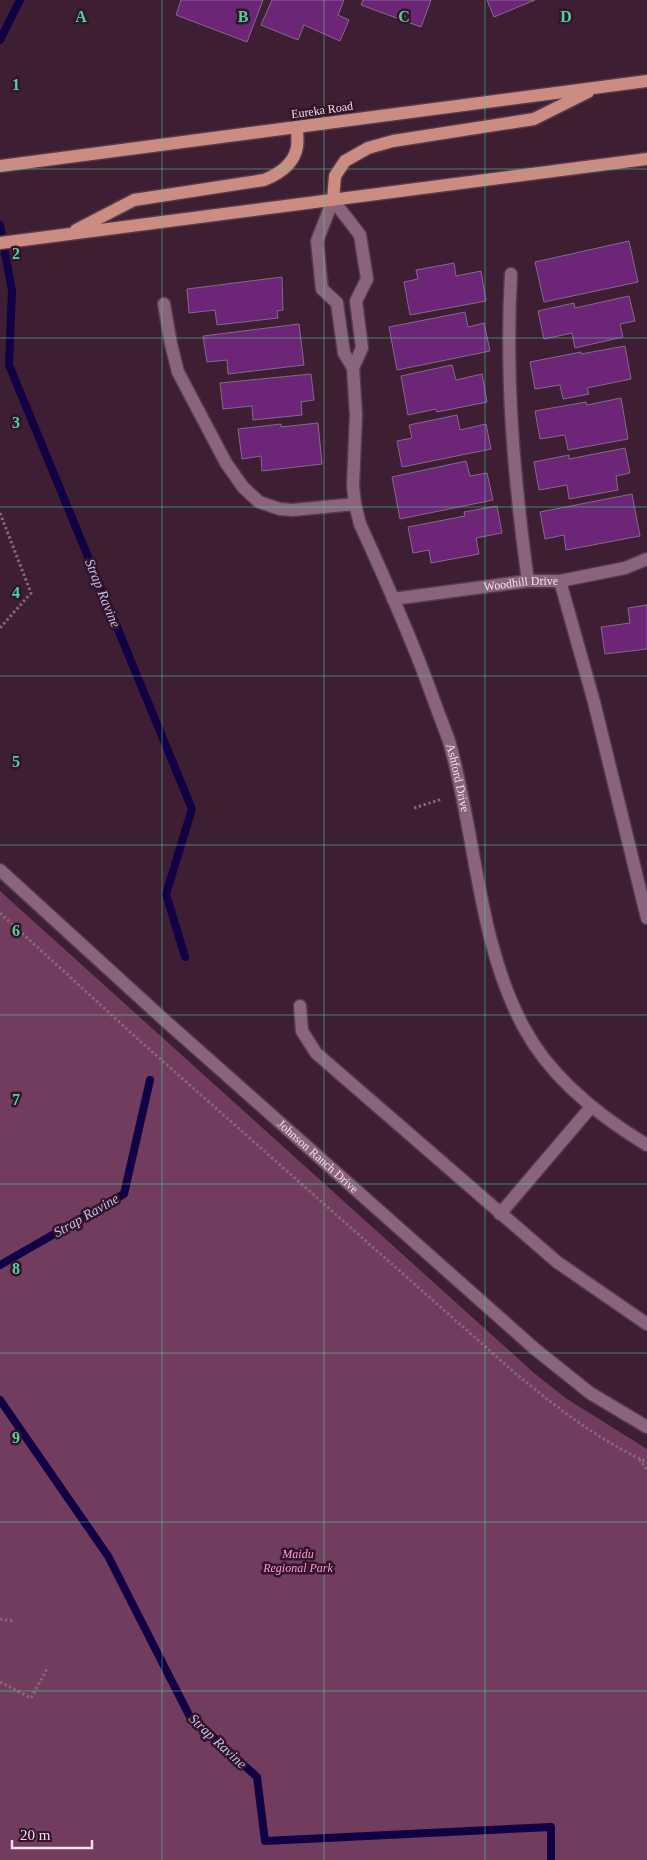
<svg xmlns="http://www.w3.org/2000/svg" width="647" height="1860" font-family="Georgia,serif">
  <rect width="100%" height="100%" fill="#3e1e33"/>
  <path fill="#723c5f" d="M0 891 534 1373 567 1399 647 1449V1860H0Z"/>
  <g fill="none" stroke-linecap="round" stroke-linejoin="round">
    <path stroke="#120045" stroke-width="8" d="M0 40 20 0
      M0 225 12 291 9 365 192 809 166 894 185 957
      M0 1265 124 1194 150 1080
      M0 1400 108 1556 189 1715 257 1777 265 1841 551 1827V1860"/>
  </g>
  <path fill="#6c2577" stroke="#856989" d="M181 0H263L247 42 176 15Z
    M272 0H344L338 15 349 20 340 41 304 25 298 40 261 25Z
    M363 0H431L421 27 361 5Z
    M487 0H535L494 17Z
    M629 241 638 282 544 302 535 262Z
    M454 263 456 276 481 271 486 301 410 315 404 282 418 279 416 270Z
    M282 277 283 310 277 311 278 318 217 325 215 310 189 313 187 289Z
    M629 296 635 321 620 324 623 337 575 348 572 333 544 339 538 311 574 303 575 308Z
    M465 312 468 327 484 323 490 351 397 370 389 327Z
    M299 324 304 365 228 374 227 360 207 362 203 336Z
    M625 346 631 379 587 388 589 394 563 399 560 385 535 389 530 362 581 352V354Z
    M452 365 456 380 482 374 487 402 437 412 436 409 408 415 401 376Z
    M311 374 314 400 301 402 302 415 253 420 252 406 223 409 220 383Z
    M621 398 628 439 568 450 565 435 540 439 535 411 586 402 587 405Z
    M457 415 460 430 486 424 491 449 402 467 397 441 412 438 409 425Z
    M318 423 322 464 262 471 261 456 242 459 238 429 281 424V427Z
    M625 448 630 473 616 476 618 490 569 499 567 485 539 490 534 462 569 455V459Z
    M466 461 470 476 487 473 493 500 400 519 392 477Z
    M632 494 640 536 566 550 564 535 545 539 540 512Z
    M497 506 502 533 476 538 479 554 431 563 429 550 413 553 408 527 465 516 464 512Z
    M647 605V649L605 654 601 627 630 623 628 608Z"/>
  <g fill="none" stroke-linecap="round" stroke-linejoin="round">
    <g stroke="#553a4c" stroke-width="15">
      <g id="minor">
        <path id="s1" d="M333 200 360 235 367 279 356 301 362 348 353 368 356 415 353 486 355 504 360 524C386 581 412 639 433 698 438 712 444 727 449 741 476 834 477 939 523 1026 549 1076 599 1116 647 1145"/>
        <path d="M333 200 317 241 322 289 337 303 344 353 353 368"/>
        <path d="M511 274C505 377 514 479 528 581"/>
        <path d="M164 304 171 344 178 372 226 463 243 487 259 502 280 509 293 510 355 504"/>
        <path d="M560 581 594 702 647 918"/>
        <path id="s2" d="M393 599 528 581H560L625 568 647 559"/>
        <path id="s3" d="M0 870 161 1017 535 1349 590 1393 647 1427"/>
        <path d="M300 1006 302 1031 316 1053 557 1262 647 1324"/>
        <path d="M500 1214 591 1107"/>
      </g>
    </g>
    <g stroke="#553a4c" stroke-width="15">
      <path id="major" d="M0 166 647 81
        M333 200 335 176 345 161 368 148 393 141 534 119 588 92
        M76 230 134 200 264 180C279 174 294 164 297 147 298 141 297 133 297 127
        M0 243 647 159"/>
    </g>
    <path stroke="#836678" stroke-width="3" stroke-dasharray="2.5 2.5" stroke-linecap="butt" d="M0 513 31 593 0 628
      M414 808 442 799
      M0 913 140 1041 515 1373C556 1407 598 1440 647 1462
      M639 1459 647 1470
      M0 1619 13 1621
      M0 1682 31 1698 48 1667"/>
    <use href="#minor" stroke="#8a647c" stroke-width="12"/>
    <use href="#major" stroke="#cd8c81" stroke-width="12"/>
  </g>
  <path fill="none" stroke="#4cd39b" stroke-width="1" stroke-opacity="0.55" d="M162 0V1860M324 0V1860M485 0V1860M0 169H647M0 338H647M0 507H647M0 676H647M0 845H647M0 1015H647M0 1184H647M0 1353H647M0 1522H647M0 1691H647"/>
  <g text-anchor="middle" stroke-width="5" stroke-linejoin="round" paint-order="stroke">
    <g font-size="12" fill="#f3ddea" stroke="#331429">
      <text transform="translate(322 110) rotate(-8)" y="4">Eureka Road</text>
      <text dy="4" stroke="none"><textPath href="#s2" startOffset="129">Woodhill Drive</textPath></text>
      <text dy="4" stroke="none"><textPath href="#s1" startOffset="612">Ashford Drive</textPath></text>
      <text dy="4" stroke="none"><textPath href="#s3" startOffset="428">Johnson Ranch Drive</textPath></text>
    </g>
    <g font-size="12" font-style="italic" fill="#fd99d9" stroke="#331429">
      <text x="298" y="1558">Maidu<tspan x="298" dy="14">Regional Park</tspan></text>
    </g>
    <g font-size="14" font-style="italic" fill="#bcc0f2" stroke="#331429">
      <text transform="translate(103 593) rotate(68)" y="5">Strap Ravine</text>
      <text transform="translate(86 1215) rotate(-30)" y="5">Strap Ravine</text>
      <text transform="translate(218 1741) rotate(43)" y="5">Strap Ravine</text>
    </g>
  </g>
  <g font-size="16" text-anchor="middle" font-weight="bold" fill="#4cd39b" stroke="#331429" stroke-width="5" stroke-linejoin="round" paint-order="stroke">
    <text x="81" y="22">A</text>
    <text x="243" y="22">B</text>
    <text x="404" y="22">C</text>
    <text x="566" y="22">D</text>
    <text x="16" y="90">1</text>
    <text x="16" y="259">2</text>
    <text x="16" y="428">3</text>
    <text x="16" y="598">4</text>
    <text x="16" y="767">5</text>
    <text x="16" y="936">6</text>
    <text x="16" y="1105">7</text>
    <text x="16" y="1274">8</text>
    <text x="16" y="1443">9</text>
  </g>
  <path d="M12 1840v8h80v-8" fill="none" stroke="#f3ddea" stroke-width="2.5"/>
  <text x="20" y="1840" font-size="15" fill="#f3ddea" stroke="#331429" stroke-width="4" paint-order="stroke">20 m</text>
</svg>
